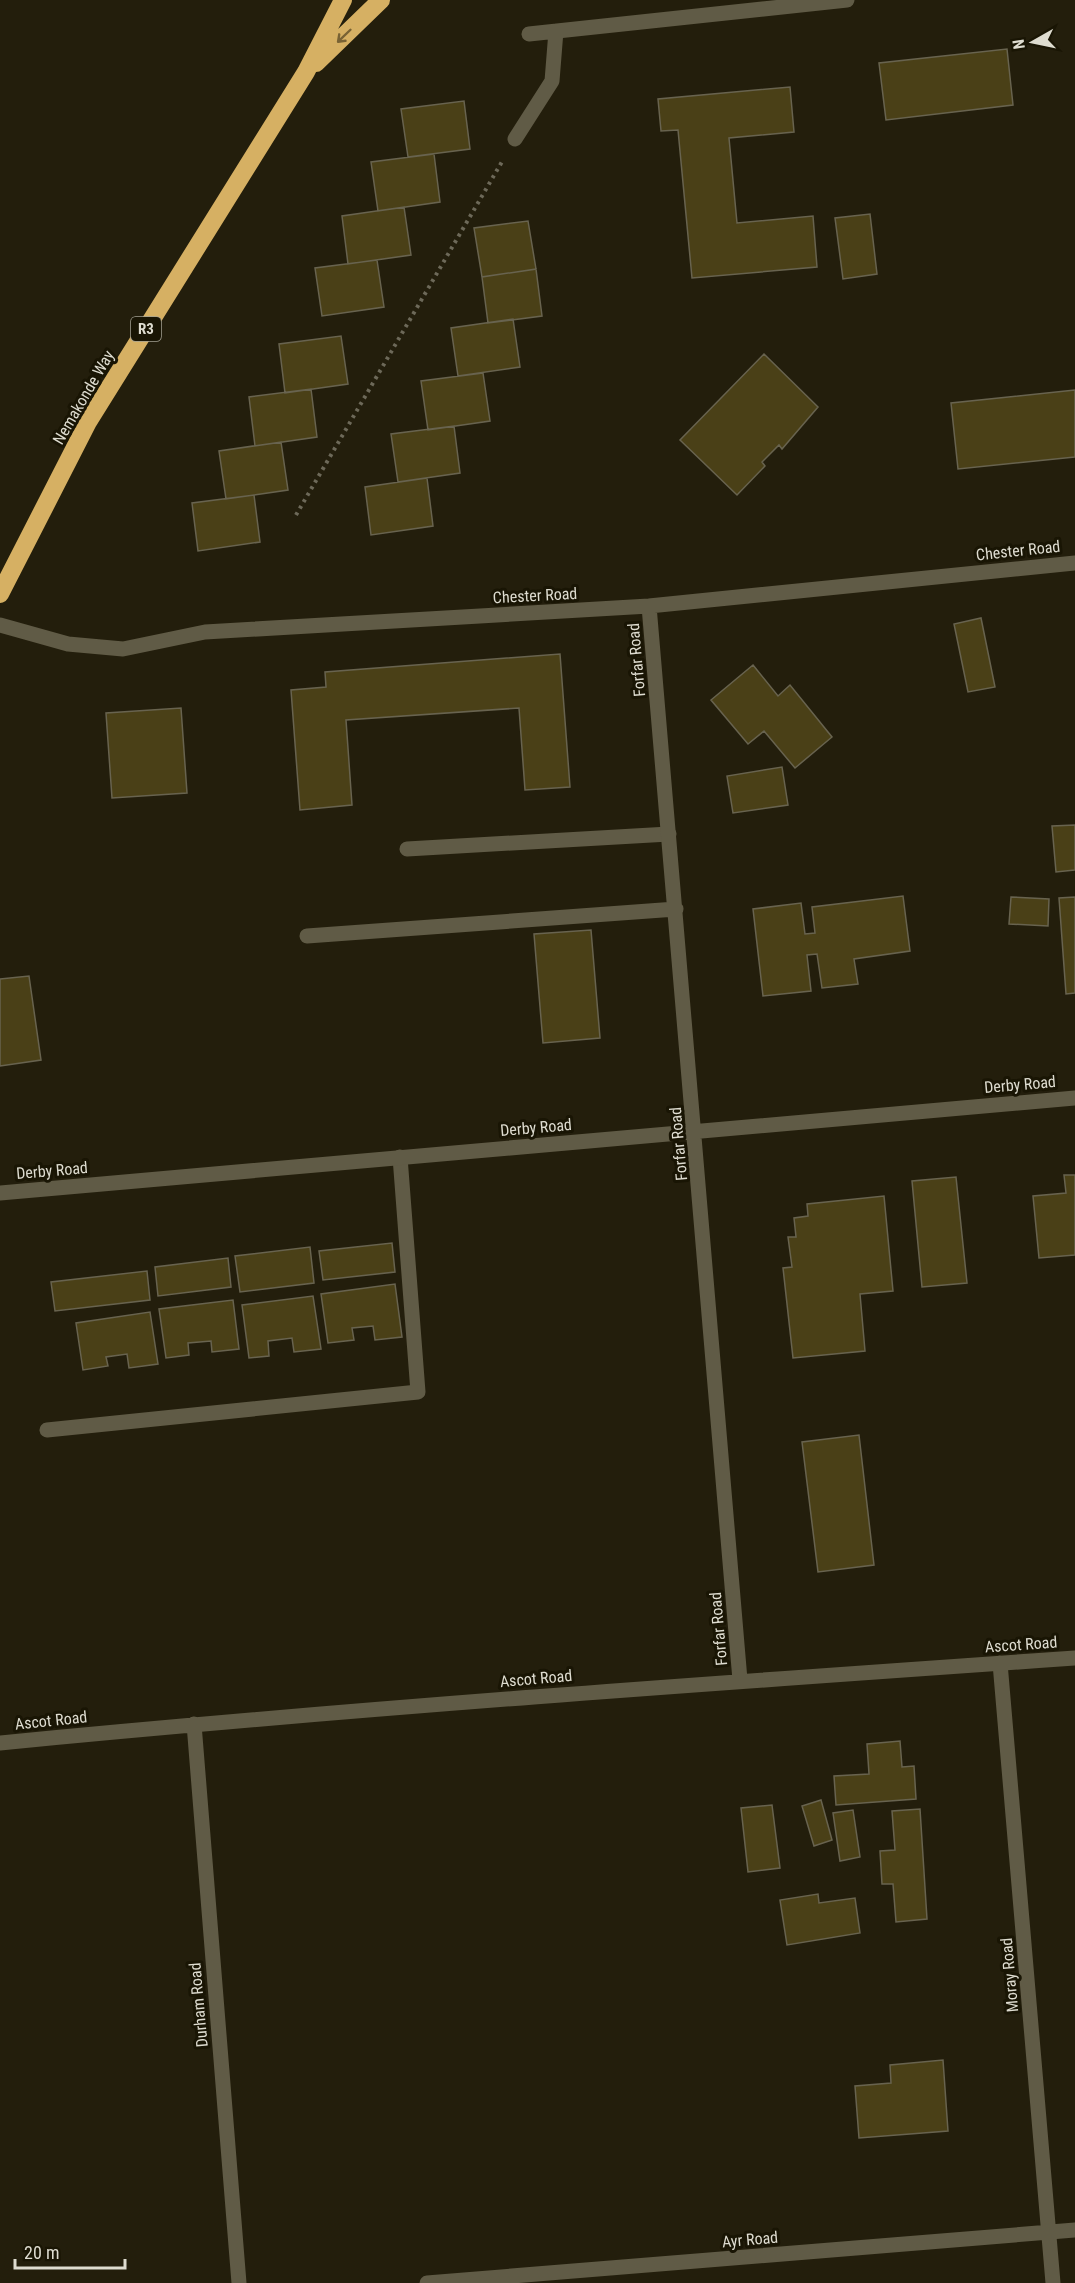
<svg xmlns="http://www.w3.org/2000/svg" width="1075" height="2283" font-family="'Roboto Condensed',sans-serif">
  <rect width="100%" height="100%" fill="#231e0c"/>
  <path fill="#4a4017" stroke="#68634f" stroke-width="1.5" d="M1007 49 1013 105 886 120 879 63Z
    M790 87 794 132 729 138 737 223 813 216 817 267 692 278 678 130 661 131 658 99Z
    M464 101 470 149 408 157 401 109Z
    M434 154 440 202 378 211 371 162Z
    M404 207 411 255 348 264 342 216Z
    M870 214 877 274 843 279 835 218Z
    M528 221 536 269 482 277 474 228Z
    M377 260 384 307 322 316 315 268Z
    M536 269 542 316 488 323 482 277Z
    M513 319 520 367 458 376 451 328Z
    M341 336 348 384 285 393 279 344Z
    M764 354 818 407 782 449 779 445 762 462 765 466 737 495 680 440Z
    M483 373 490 421 428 430 421 381Z
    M311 389 317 437 255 446 249 397Z
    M1075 390V457L958 469 951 403Z
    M454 426 460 473 398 482 391 434Z
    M281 442 288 490 226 499 219 451Z
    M427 478 433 526 371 535 365 487Z
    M254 495 260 542 198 551 192 503Z
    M981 618 995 687 968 692 954 624Z
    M560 654 570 787 525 790 519 708 346 720 352 805 300 810 291 690 326 687 325 672Z
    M753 665 778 696 790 685 832 737 795 768 764 731 748 744 711 700Z
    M181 708 187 793 112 798 106 713Z
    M782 767 788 805 733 813 727 776Z
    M1075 825V870L1056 872 1052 826Z
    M903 896 910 951 854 959 858 984 822 988 817 954 807 955 811 991 763 996 753 909 801 903 805 934 815 933 812 907Z
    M1011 897 1049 899 1048 926 1009 924Z
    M1075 897V993L1066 994 1059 898Z
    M591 930 600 1038 543 1043 534 934Z
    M29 976 41 1060 0 1066V979Z
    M1064 1175H1075V1255L1039 1258 1033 1196 1066 1193Z
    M956 1177 967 1283 922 1287 912 1181Z
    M884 1196 893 1291 860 1294 865 1351 793 1358 783 1268 792 1267 788 1237H796L794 1218 808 1216 807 1204Z
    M392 1243 395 1272 323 1280 319 1251Z
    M310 1247 314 1283 240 1292 235 1256Z
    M228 1258 231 1287 158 1296 155 1267Z
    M147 1271 150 1300 55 1311 51 1282Z
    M395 1284 402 1337 375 1340 373 1326 352 1328 354 1340 328 1343 321 1294Z
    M313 1296 321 1349 294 1352 292 1338 268 1341 269 1356 249 1358 242 1305Z
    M233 1300 239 1349 212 1352 211 1341 188 1343 189 1355 166 1358 159 1309Z
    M150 1312 158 1364 129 1368 127 1354 106 1357 108 1366 83 1370 76 1323Z
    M859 1435 874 1565 818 1572 802 1442Z
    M900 1741 902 1767 914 1766 916 1799 836 1805 834 1776 869 1774 867 1744Z
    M821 1800 832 1840 814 1846 802 1806Z
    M772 1805 780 1868 748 1872 741 1808Z
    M920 1809 927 1919 896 1922 893 1884H882L880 1851 895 1850 892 1811Z
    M853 1810 860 1857 840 1861 833 1813Z
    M818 1894 819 1903 855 1898 860 1933 787 1945 780 1900Z
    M943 2060 948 2131 859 2138 855 2086 891 2083 890 2065Z"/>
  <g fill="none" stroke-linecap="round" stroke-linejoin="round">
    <path stroke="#6d6959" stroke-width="4" stroke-dasharray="3 4.5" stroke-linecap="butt" d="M296 515 503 160"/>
    <path stroke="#605b46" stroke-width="15" d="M529 34 847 0
      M515 139 552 81 556 31
      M407 849 669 834
      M47 1430 418 1392 400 1157"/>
    <path stroke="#605b46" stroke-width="15" d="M649 606 740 1680
      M0 625 68 644 123 649 205 632 649 606 1075 563
      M307 936 676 909
      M0 1193 1075 1098
      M1000 1663 1053 2283
      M194 1724 239 2283
      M0 1743C358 1708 716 1683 1075 1658
      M427 2283 1075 2230"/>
    <path stroke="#d6b063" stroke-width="18" d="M316 63 381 0
      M0 594 88 422 306 72 343 0"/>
  </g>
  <defs><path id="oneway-shaft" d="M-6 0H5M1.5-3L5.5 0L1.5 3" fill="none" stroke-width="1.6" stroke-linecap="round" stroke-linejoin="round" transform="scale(1.5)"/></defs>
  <use stroke="#786234" href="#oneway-shaft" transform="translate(344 36) rotate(136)"/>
  <g text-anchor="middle" stroke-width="6" stroke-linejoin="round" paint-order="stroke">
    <rect fill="#191504" stroke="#a3a093" stroke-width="1.5" x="131" y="317" width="30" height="24" rx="4.5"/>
    <g font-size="15" font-weight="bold" fill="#dedcd0">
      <text x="146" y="334">R3</text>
    </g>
    <g font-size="16" fill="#dedcd0" stroke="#191504">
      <text transform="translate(83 397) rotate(-60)" y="6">Nemakonde Way</text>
      <text transform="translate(1018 550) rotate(-6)" y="6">Chester Road</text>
      <text transform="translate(535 595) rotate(-3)" y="6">Chester Road</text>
      <text transform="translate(636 660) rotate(-95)" y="6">Forfar Road</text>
      <text transform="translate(1020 1084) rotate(-5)" y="6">Derby Road</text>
      <text transform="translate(536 1127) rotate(-5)" y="6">Derby Road</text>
      <text transform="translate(678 1144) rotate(-95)" y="6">Forfar Road</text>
      <text transform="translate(52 1170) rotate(-5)" y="6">Derby Road</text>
      <text transform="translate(718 1629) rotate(-95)" y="6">Forfar Road</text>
      <text transform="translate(1021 1644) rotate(-4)" y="6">Ascot Road</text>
      <text transform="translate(536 1678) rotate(-5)" y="6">Ascot Road</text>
      <text transform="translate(51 1720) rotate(-6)" y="6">Ascot Road</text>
      <text transform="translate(1009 1975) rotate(-95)" y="6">Moray Road</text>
      <text transform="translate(198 2005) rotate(-95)" y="6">Durham Road</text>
      <text transform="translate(750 2239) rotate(-5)" y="6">Ayr Road</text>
    </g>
  </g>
  <g transform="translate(1033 42) rotate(261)" stroke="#191504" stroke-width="4.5" paint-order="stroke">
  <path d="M0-4.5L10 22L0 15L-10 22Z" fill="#dedcd0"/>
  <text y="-9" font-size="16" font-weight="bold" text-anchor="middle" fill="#dedcd0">N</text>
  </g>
  <path d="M15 2259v9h110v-9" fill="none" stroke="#dedcd0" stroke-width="3"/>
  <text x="24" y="2259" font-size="18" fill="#dedcd0" stroke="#191504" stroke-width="4.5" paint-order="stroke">20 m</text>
</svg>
